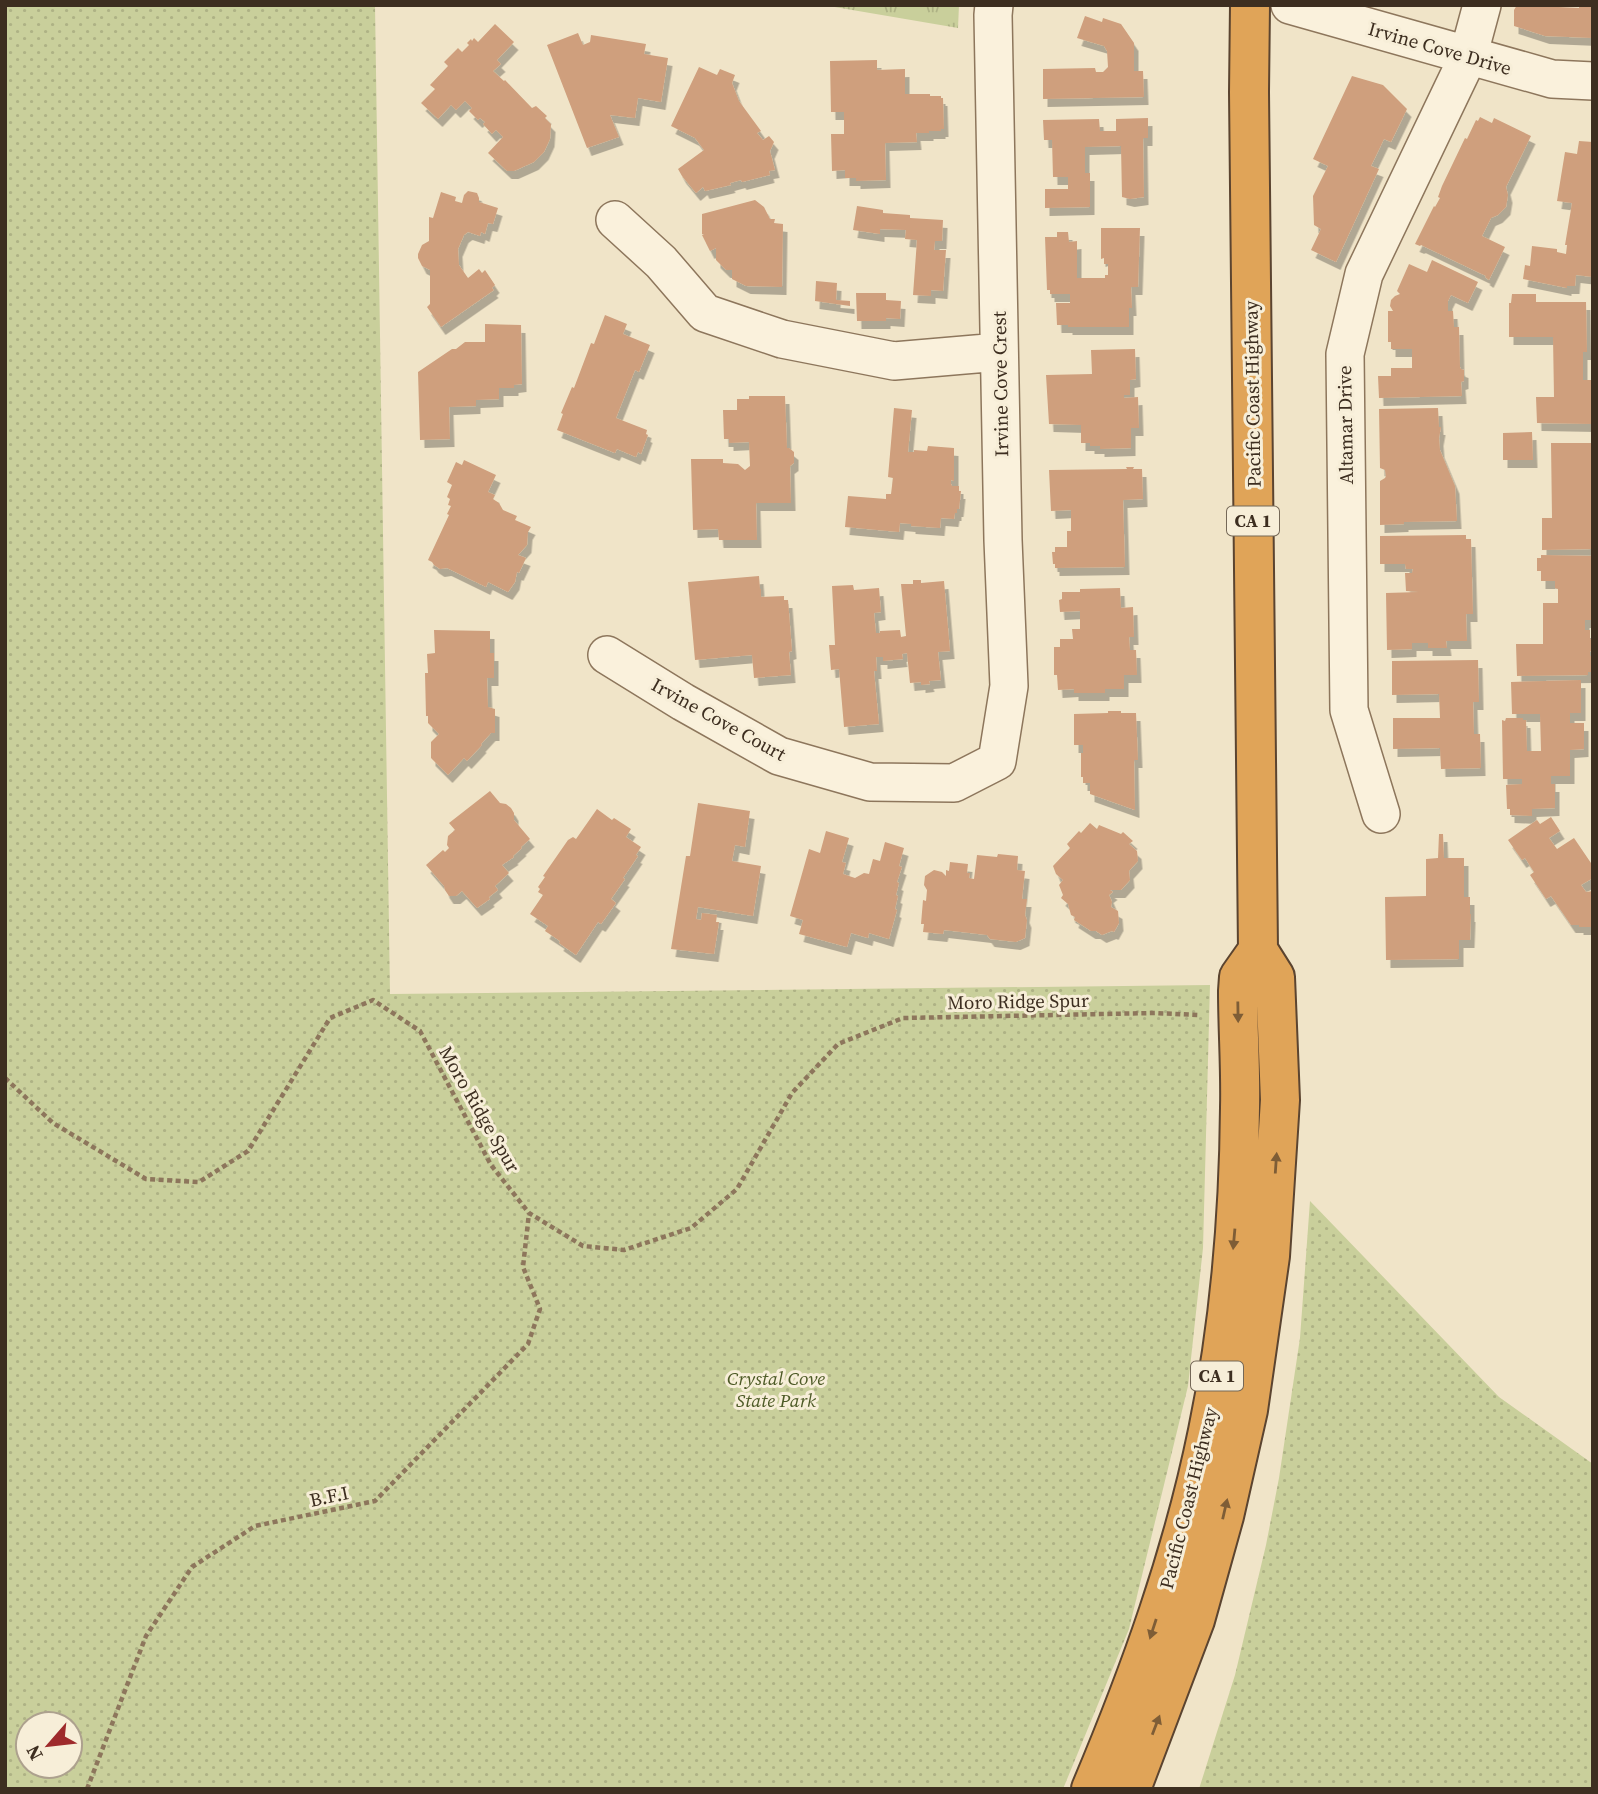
<svg xmlns="http://www.w3.org/2000/svg" width="1598" height="1794" font-family="'Source Serif 4',serif">
  <defs>
    <pattern id="grass-tufts" width="24" height="20" patternUnits="userSpaceOnUse" patternTransform="scale(1.75)"><rect width="24" height="20" fill="#c9cf9b"/><path d="M3 7l-1-3M5 7V3M7 7l1-3M15 17l-1-3M17 17v-4M19 17l1-3" fill="none" stroke="#aeb285"/></pattern>
    <pattern id="park-dots" width="8" height="8" patternUnits="userSpaceOnUse" patternTransform="scale(1.75)"><rect width="8" height="8" fill="#c9cf9b"/><path d="M2 2h.1M6 6h.1" fill="none" stroke="#aeb285" stroke-width="1.8" stroke-linecap="round"/></pattern>
    <filter id="shadow"><feDropShadow dx="4.5" dy="8" stdDeviation="0" flood-color="#0004"/></filter>
  </defs>
  <rect width="100%" height="100%" fill="#f0e4c8"/>
  <path fill="url(#grass-tufts)" d="M823 5H959L958 28Z"/>
  <path fill="url(#park-dots)" fill-rule="evenodd" d="M5 5H375L390 994 1210 985 1203 1248 1188 1386 1129 1629 1063 1789H5ZM28 1724H70V1766H28Z
    M1310 1201 1499 1397 1593 1464V1789H1199L1235 1675 1266 1545 1279 1478 1300 1338Z"/>
  <path fill="#cf9f7d" filter="url(#shadow)" d="M1517 5 1579 8V5H1593V38L1545 36 1514 26V10Z
    M1085 16 1102 22 1103 18 1121 24 1134 43V71H1143L1144 97 1043 99V69L1095 68 1096 72H1103L1108 67 1107 51 1104 46 1077 38Z
    M495 24 514 42 497 60 501 64 493 71 504 81 505 80 532 108 536 106 547 116 545 118 551 124 550 139 544 152 534 162 514 171H507L488 153 503 137 496 130 492 134 483 124 485 122 480 118 478 120 469 111 472 108 465 101 456 110 451 105 438 119 421 103 435 89 430 85 448 66 444 62 458 48 462 52 469 45 467 43 471 39 472 41 474 38 478 42Z
    M578 33 583 45 590 42 591 35 646 44 644 54 668 58 661 102 638 98 635 118 610 115 619 137 587 148 547 45Z
    M877 60V70L905 69V94H930V96H941V98H943L944 129H941V131H929V133H916L917 142 885 143 886 180 856 181V178H845V170L832 171 831 134H844V112H831L830 61Z
    M699 67 717 75 720 69 735 75 732 83 739 101 761 131 757 133 763 140 769 136 774 142 770 151 775 170 769 171 770 175 742 182 741 180 730 183 731 185 705 191 703 187 696 193 682 176 678 169 704 150 695 138 671 126Z
    M1352 76 1383 85 1407 109 1391 142 1384 139 1371 166 1379 169 1336 262 1311 250 1321 229 1314 225 1313 196 1328 166 1313 159Z
    M1480 117 1492 123 1494 118 1531 136 1506 187 1508 195 1506 207 1498 215 1491 218 1482 236 1505 247 1489 280 1485 277 1486 276 1421 245 1420 246 1415 244 1434 206 1435 207 1440 198 1438 197 1442 186 1465 138 1467 139 1476 120 1478 121Z
    M1148 118V138H1143L1144 197 1130 199 1122 197 1121 146 1085 147V173H1090V207L1045 208V189H1068V177H1053L1052 140H1044L1043 120 1099 119 1100 131H1116V119Z
    M1579 141 1593 142V277L1576 275 1575 286H1567V288L1523 279 1525 265 1530 266 1532 246 1557 249V252L1566 254 1567 245H1565L1572 203 1557 201 1565 152 1577 154Z
    M468 191 477 193 479 198V202L498 208 493 224 488 223 485 234 481 232 480 236 468 232 464 235 458 249 459 265 468 278 479 269 482 273 485 270 495 285 492 288 494 290 441 327 427 307 430 304V270L422 266 418 258V254L422 245 429 241V217L433 218 441 192 456 197 455 201 462 203 464 195Z
    M755 200 764 207 770 219H775L774 223 783 224 782 287 746 286 732 279V270H726L716 260V248L710 251 702 235 704 234H702V214Z
    M857 206 883 210V213L910 215V218L943 220 942 241H935L934 250H946L943 291 931 290V296L913 295 917 240 905 239 906 230 880 229V234L853 230Z
    M1101 228H1140L1138 287H1131L1132 308H1129V327H1068V325H1057L1056 303H1070V294H1050V290H1047L1045 237H1057V232H1068L1069 242 1077 241V278H1105V275H1108V264H1104V258L1101 259Z
    M1432 260 1478 282 1468 303 1451 295 1448 301V311H1453L1454 327H1459L1460 367 1461 369 1464 370V381L1461 382 1462 396 1379 398 1378 376H1391V368H1412V349H1391V342H1388V311H1393L1390 306 1391 300 1395 296 1400 294 1397 291 1409 264 1427 272Z
    M816 281 837 283 836 300 850 301V306L815 301Z
    M856 293H886V300L901 301 900 319 886 318V321H857Z
    M1512 294H1536V302H1586L1587 352H1583V380H1592L1593 424 1537 423 1536 397H1554L1553 337H1509V303H1511Z
    M605 315 627 324 623 334 650 345 639 372 635 370 616 418 647 430 646 434 648 435 641 454 638 452 636 457 617 449 615 453 557 430 563 414 561 413 572 387 574 388 591 343 594 344Z
    M485 324 521 325 522 384 514 385V388H499V399L476 400V406L449 407 450 439 420 440 418 372 452 349H456L465 342H485Z
    M1135 349 1136 379 1130 380V395H1124V398L1138 397 1139 428H1131V448L1100 449V446H1090V443H1081V425L1049 424 1046 375 1092 374 1091 350Z
    M749 396H785L787 448H789L794 452V463L790 466 791 503H756L757 540H719L718 529 693 530 691 459H723V463L738 464 745 470 750 466 749 442 729 443V439H724L723 410H737V399H749Z
    M894 408 912 410 908 452H914V450L927 451 928 446 954 448V481L951 480V484L952 486H959V491H961L959 509H957V513H955L954 519 941 518 940 528 911 526V524L900 523 899 532 845 527 848 496 886 499V494H891L893 478 888 477Z
    M1438 408 1439 427H1441L1439 438 1440 450 1455 486 1457 521 1404 522V524L1380 525V481L1385 478 1386 476 1385 470 1380 468 1379 409Z
    M1532 432 1533 460H1503V433Z
    M1551 443H1592L1593 523H1591V529H1593V546H1591V549L1542 550V518H1552Z
    M464 460 496 475 488 492 495 495 493 499 499 503 503 510 517 516 515 520 531 527 528 532 527 545 518 555 526 558 519 573 517 572 515 582 508 592 488 582 486 587 447 568 440 569 434 565 432 562 428 560 449 515 447 514 451 506 448 505 450 499 447 497 452 485 447 482 456 462 462 465Z
    M1126 467H1134L1133 469H1142L1143 499 1123 500 1125 567 1055 568V564H1053L1052 552H1055V547H1067V531H1071V510L1051 511 1049 470 1127 469Z
    M1466 535V539H1471L1473 614H1466L1467 641H1446L1447 648H1428V643H1412V649L1387 650 1386 593 1419 592 1406 591 1405 573H1412L1413 569H1406L1405 564H1380V536Z
    M1541 555 1593 556 1592 620H1585V630H1590V639H1592V652L1590 651V656H1593V672H1588V675L1517 676 1516 644H1543V603H1558V589L1555 588V581H1541V571H1537V558H1541Z
    M759 576 760 589H761V597L784 596V600H788L792 651 789 652 791 675 754 678 752 655 695 660 688 582Z
    M913 580H921V583L944 581 950 651 938 652 941 680 929 681 930 684 921 685V682L910 683 907 653 902 654 903 659 883 661V657H876L877 671H874L879 724 844 727 839 669 831 670 829 645H835L832 586 853 585 854 590 879 588 881 612 874 613 876 633H880V631L900 630 901 637 906 636 901 584H913Z
    M1120 588 1121 608 1133 607 1134 637H1129L1130 650H1136L1137 675H1124V689H1105V693H1074V689L1058 690 1057 675H1054V647H1060V639H1073L1072 629H1080V611L1060 612 1059 600 1062 599V592H1080V589Z
    M434 630 490 631V653H494V678H487L488 707 495 709V733H491L481 744 482 745 467 761 464 758 448 775 431 758V742L439 734 428 723V716H426L425 673H428L427 654 435 653Z
    M1478 660 1479 702H1473L1474 734H1480L1481 768 1441 769 1440 748 1393 749V718H1440L1439 694 1392 695V661Z
    M1581 680V713H1570V723H1584V749L1570 750V776H1551V784H1555V808L1532 809V816L1510 815V809H1507L1506 785 1522 784V779H1503L1502 720 1505 721 1506 718H1523V720H1526L1527 751H1541L1540 714H1512L1511 682Z
    M1108 711H1121V713H1136L1138 760H1134L1135 810 1090 794V783H1083V777H1081V753H1083V745H1074V714L1108 713Z
    M490 791 500 803 506 804 511 808 514 813V820L530 839 521 847 522 848 513 856 514 857 502 865 509 873 495 886 498 890 489 897 490 899 477 908 462 891 456 896H449L445 890 444 886 426 865 443 850 445 852 449 848 447 845 448 836 455 830 449 823Z
    M698 803 750 811 745 847 735 845 732 861 761 866 753 916 698 907 696 919 701 920 702 913 717 915 716 922H719L714 954 671 949 686 856H690Z
    M597 809 612 820 614 818 631 829 626 837 641 847 636 855 638 856 623 878 625 879 611 899 616 903 601 924 598 922 576 955 559 943 560 941 545 931 548 926 530 914 543 895 538 892 540 889 538 887 545 877 543 876 568 840 573 837 576 839Z
    M1551 817 1560 831 1549 838 1557 849 1574 838 1593 866V878L1581 885 1586 892 1593 891V927H1579V925H1571L1551 896 1546 899 1530 875 1534 872 1525 858 1522 860 1508 840 1537 820 1540 824Z
    M1090 823 1097 829 1099 825 1121 834 1123 832 1133 841 1129 844 1137 851 1138 861 1129 871 1130 880 1121 890H1110L1113 892 1109 895 1112 902 1111 907 1118 911 1119 923 1114 932 1112 931 1102 935 1096 931H1091L1074 920 1075 917 1071 915 1068 904 1061 898 1063 895 1059 885 1063 880 1056 874 1053 866 1070 848 1067 844 1079 831 1081 833Z
    M826 831 849 838 842 862 846 863 843 874 855 878 864 873 869 874 873 859 880 861 885 842 904 848 899 866 902 867 897 882 899 883 896 895 898 896 895 909 897 910 889 939 869 933 868 938 851 933 847 947 799 934 803 920 790 916 809 849 820 853Z
    M1439 834H1443L1444 858H1464V897H1470V914H1471L1470 940H1459V959L1386 960 1385 897 1426 896V859L1438 858Z
    M998 854 1018 856 1017 870 1025 871 1022 899H1027L1025 915 1027 920 1025 938 1016 942 990 939 987 935 944 930 943 934 923 932 924 924H921L923 900 926 901 927 890 924 885 925 876 934 870 942 872 946 876V870L949 871 950 862 968 864 967 873H970L969 878 974 879 977 855 997 857Z"/>
  <g fill="none" stroke-linecap="round" stroke-linejoin="round">
    <g stroke="#8d765c" stroke-width="40">
      <path id="minor" d="M1290 5 1552 79 1593 81
        M615 220 661 262 705 313 782 339 894 361 999 352
        M607 655 683 702 779 756 870 782 954 783 997 761 1009 686 1003 540 993 15 994 5
        M1381 814 1349 710 1345 354 1364 274 1468 57 1482 5"/>
    </g>
    <g stroke="#5b4430" stroke-width="42">
      <path id="highway" d="M1091 1789C1140 1673 1183 1554 1208 1431 1230 1325 1239 1216 1240 1108 1241 1069 1238 1030 1238 991L1239 977 1258 950
        M1131 1789 1195 1620 1224 1516 1248 1410 1270 1256 1280 1100 1275 977 1258 950 1249 92 1250 5"/>
    </g>
    <path stroke="#8d765c" stroke-width="4.5" stroke-dasharray="5 3.5" stroke-linecap="butt" d="M5 1078 53 1123 146 1179 199 1182 248 1151 330 1018 373 1000 420 1031 491 1165 529 1213 583 1246 624 1250 691 1228 737 1189 792 1093 838 1044 903 1018 1155 1013 1198 1015
      M87 1789 146 1636 192 1567 255 1526 375 1501 528 1344 540 1309 523 1267 529 1213"/>
    <use href="#minor" stroke="#faf1dc" stroke-width="37"/>
    <use href="#highway" stroke="#e0a458" stroke-width="38"/>
  </g>
  <defs><path id="oneway-solid" d="M-6-.8H1V-3.2L6.5 0L1 3.2V.8H-6Z" transform="scale(1.75)"/></defs>
  <g fill="#7e5d36">
    <use href="#oneway-solid" transform="translate(1238 1012) rotate(89)"/>
    <use href="#oneway-solid" transform="translate(1276 1163) rotate(-86)"/>
    <use href="#oneway-solid" transform="translate(1234 1239) rotate(95)"/>
    <use href="#oneway-solid" transform="translate(1225 1509) rotate(-77)"/>
    <use href="#oneway-solid" transform="translate(1153 1629) rotate(108)"/>
    <use href="#oneway-solid" transform="translate(1156 1725) rotate(-69)"/>
  </g>
  <g text-anchor="middle" stroke-width="6" stroke-linejoin="round" paint-order="stroke">
    <g fill="#f7eed8" stroke="#756857" stroke-width="2">
      <rect x="1227" y="506.5" width="52" height="29" rx="5"/>
      <rect x="1191" y="1361.5" width="52" height="29" rx="5"/>
    </g>
    <g font-size="18" font-weight="bold" fill="#3d2e20">
      <text x="1253" y="527">CA 1</text>
      <text x="1217" y="1382">CA 1</text>
    </g>
    <g font-size="19" fill="#3d2e20" stroke="#f7eed8">
      <text transform="translate(1440 48) rotate(16)" y="7">Irvine Cove Drive</text>
      <text transform="translate(1000 384) rotate(-91)" y="7">Irvine Cove Crest</text>
      <text transform="translate(1252 394) rotate(-91)" y="7">Pacific Coast Highway</text>
      <text transform="translate(1345 425) rotate(-91)" y="7">Altamar Drive</text>
      <text transform="translate(719 719) rotate(29)" y="7">Irvine Cove Court</text>
      <text transform="translate(1018 1001) rotate(-1)" y="7">Moro Ridge Spur</text>
      <text transform="translate(480 1109) rotate(60)" y="7">Moro Ridge Spur</text>
      <text transform="translate(329 1496) rotate(-12)" y="7">B.F.I</text>
      <text transform="translate(1188 1498) rotate(-76)" y="7">Pacific Coast Highway</text>
    </g>
    <g font-size="19" font-style="italic" fill="#4d5a26" stroke="#f7eed8">
      <text x="776" y="1385">Crystal Cove<tspan x="776" dy="22">State Park</tspan></text>
    </g>
  </g>
  <rect width="1598" height="1794" fill="none" stroke="#3d2e20" stroke-width="14"/>
  <g transform="translate(49 1745) rotate(242)"><circle r="33" fill="#f7eed8" stroke="#ada18e" stroke-width="2"/>
  <path d="M0-5L12 26L0 18L-12 26Z" fill="#9e2a2b"/>
  <text y="-10" font-size="19" font-weight="bold" text-anchor="middle" fill="#3d2e20">N</text>
  </g>
</svg>
